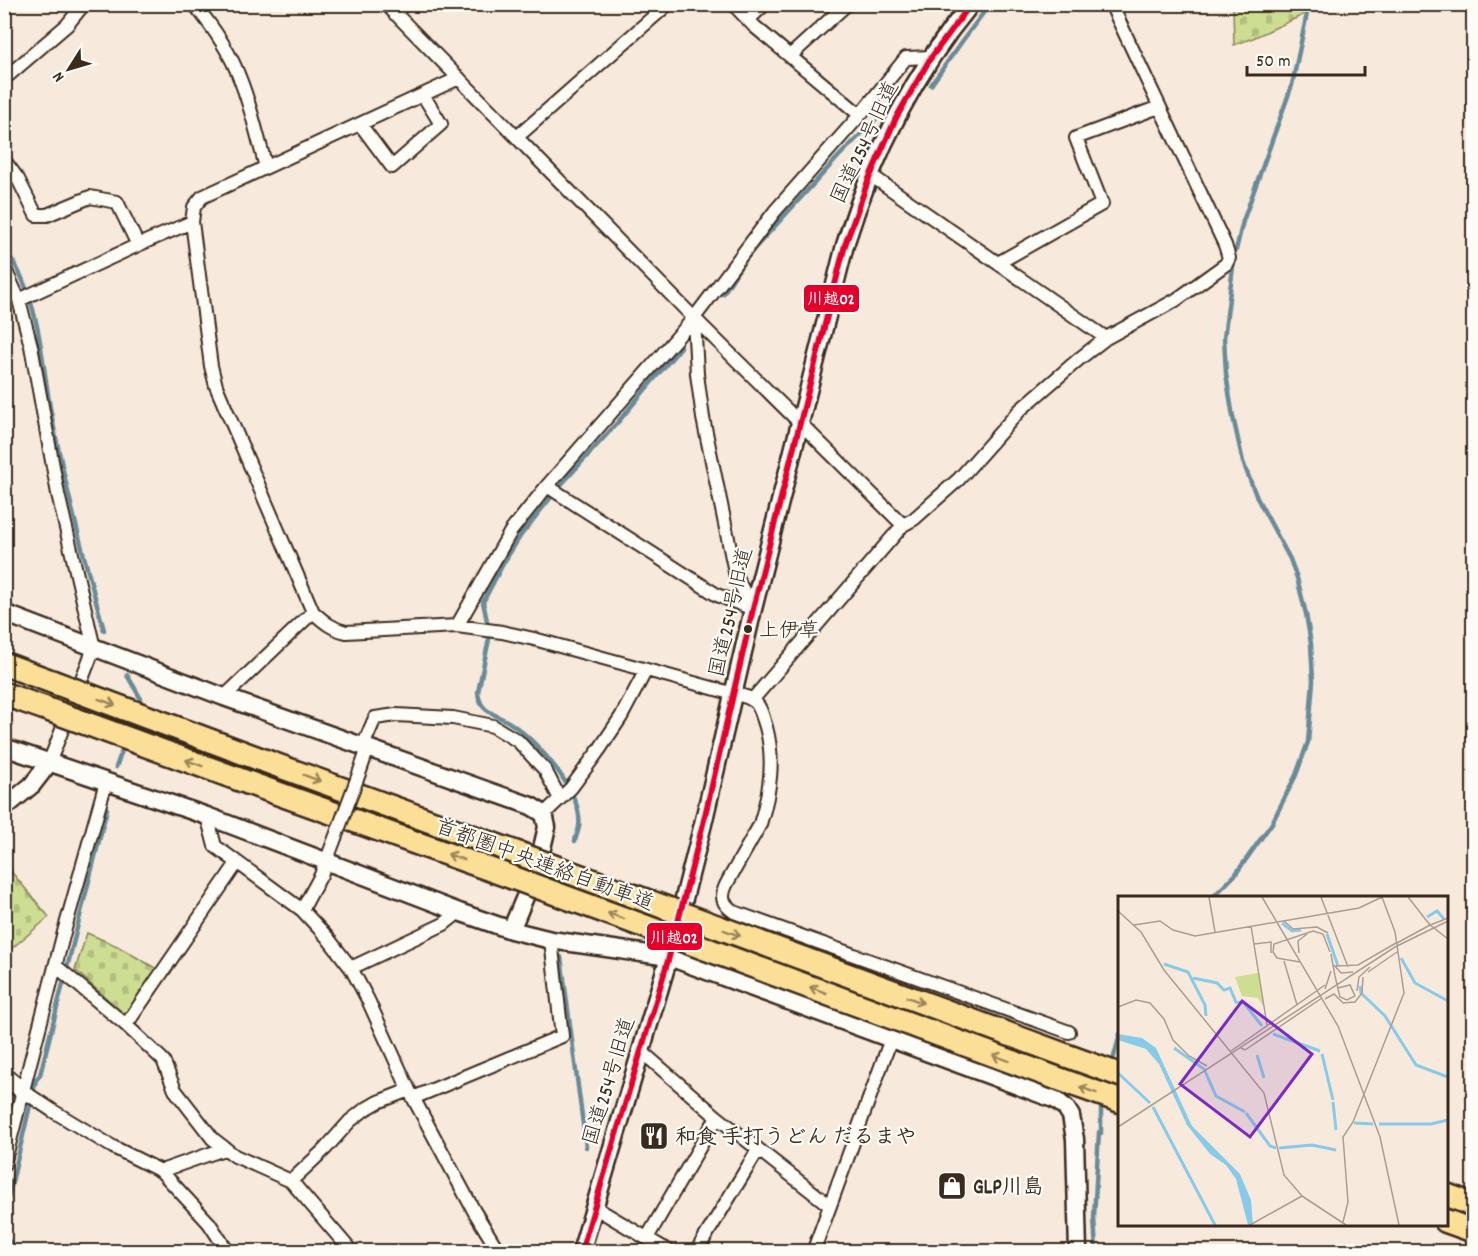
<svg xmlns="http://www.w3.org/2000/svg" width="1478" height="1256" font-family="Dekko,'Klee One',sans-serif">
  <defs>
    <pattern id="cemetery-stones" width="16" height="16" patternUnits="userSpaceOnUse" patternTransform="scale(1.5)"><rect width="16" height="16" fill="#cddd92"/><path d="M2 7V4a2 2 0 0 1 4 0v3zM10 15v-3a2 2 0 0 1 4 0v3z" fill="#b1be7d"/></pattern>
  </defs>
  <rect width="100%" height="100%" fill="#f8e9dd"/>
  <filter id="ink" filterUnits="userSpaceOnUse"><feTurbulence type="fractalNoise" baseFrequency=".0167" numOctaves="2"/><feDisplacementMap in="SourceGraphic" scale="12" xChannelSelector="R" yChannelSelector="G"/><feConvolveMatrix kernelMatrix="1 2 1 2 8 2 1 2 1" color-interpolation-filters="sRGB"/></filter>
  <g filter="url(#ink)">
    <path fill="url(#cemetery-stones)" stroke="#848458" stroke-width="1.5" d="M1233 5V4L1304 5 1303 15 1253 38 1234 45Z
      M4 863 49 917 5 954H4Z
      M87 933 117 946 157 969 127 1012 123 1013 75 970Z"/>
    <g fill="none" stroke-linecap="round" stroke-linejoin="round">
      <path stroke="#698b98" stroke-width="4.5" d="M931 85 963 40 990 4
        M4 247C11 258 19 270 24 283 41 324 43 369 51 413 65 486 84 559 104 630
        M1236 250 1243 221 1292 85 1309 4
        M723 294 742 264 754 249 839 156 877 118
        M487 621 483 602 504 562 521 535 559 487 618 422 681 347
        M489 639 478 692C480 715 497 713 513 725 538 742 584 794 579 827 578 832 576 836 575 841
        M127 675 141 699 138 707
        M116 767 124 745
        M1212 898 1235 875 1272 823 1296 775 1308 742 1313 681 1311 644 1306 614 1297 578 1290 559 1257 498 1243 462 1233 417 1226 374 1224 338 1233 267
        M561 957 586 1147
        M1112 1064 1120 1034
        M4 1216 36 1080 40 1075 107 809
        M4 1234 17 1252
        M1096 1252 1094 1217 1099 1132 1101 1133V1108L1103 1101"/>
      <g stroke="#3b2a1e" stroke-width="16">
        <path id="street" d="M194 4C213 27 230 51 240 79 251 106 258 139 266 167
          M386 4 694 318 903 525
          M733 4 754 26 860 115
          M953 4 964 12
          M395 14 404 4
          M748 20 765 4
          M790 56 847 4
          M459 78 202 197 194 207 192 222 211 366 216 386 313 612C324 622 332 629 346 632L457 626 502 632 534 639 734 694C759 698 759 705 766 727 775 760 770 792 760 824 757 831 752 838 749 844 741 858 733 872 726 885 720 898 723 904 734 912L1069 1032
          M4 79 67 25 84 4
          M360 124 392 167 441 124 423 95
          M517 137 668 4
          M4 160 18 179 36 215H47L90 197 117 202 138 245
          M869 174 1106 338
          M998 263 1102 204 1076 138 1159 107
          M4 267 19 300 31 346 58 494 94 648 49 763
          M19 300 138 245 192 222
          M547 486 717 595 753 609 736 577 703 418 697 374 694 318
          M457 626 511 531 547 486 694 318 775 211 860 115 906 58 932 57
          M224 697 313 612
          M753 699 903 525 914 519 959 479 1020 410 1079 359 1106 338 1176 300 1226 264 1229 258 1225 245 1111 4
          M363 746 375 718 396 715 453 718 493 726 518 741 545 770 560 799
          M360 771 368 748
          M544 814 571 788 599 750 621 717 646 670
          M207 816 215 846 302 910 327 937 351 968 368 1000 409 1090 474 1211 499 1252
          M302 910 321 875 337 833
          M56 966 126 1025 163 1060 175 1090 213 1139 235 1156 291 1181 352 1252
          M351 968 444 924 459 912
          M126 1025 237 863
          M641 1051 717 1117 829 1205
          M23 1091 53 1111 113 1147 161 1171 209 1223 228 1252
          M413 1098 562 1036 551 940
          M4 1164 64 932 106 782
          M161 1171 224 1149
          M291 1181 325 1149 350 1121 364 1110 378 1102 409 1090
          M594 1207 670 1252
          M647 1238 717 1117
          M696 1252 758 1150
          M813 1252 891 1039"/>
      </g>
      <g stroke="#3b2a1e" stroke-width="21">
        <path id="secondary" d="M4 613 224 697 531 806 544 814 547 827 542 848 525 897 511 930
          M4 747 207 816 459 912 511 930 551 940 669 957 1056 1100 1066 1108 1071 1116 1075 1139 1078 1252
          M4 808 32 785 49 763
          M4 1076 23 1091
          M581 1252 669 957 703 824 753 609 845 245C872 158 912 75 971 4"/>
      </g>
      <g stroke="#3b2a1e" stroke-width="27">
        <path id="highway" d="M4 664 53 682
          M4 694 44 708
          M257 758 520 854
          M249 783 511 877
          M1065 1055 1120 1075
          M1056 1078 1120 1101
          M1446 1195 1474 1205
          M1446 1221 1474 1231"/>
      </g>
      <use href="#street" stroke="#fdfcf7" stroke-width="12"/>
      <use href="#secondary" stroke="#fdfcf7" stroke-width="16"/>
      <use href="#highway" stroke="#fbdf96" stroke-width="22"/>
      <g stroke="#3b2a1e" stroke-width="16" stroke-linecap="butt">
        <path id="street-bridge" d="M337 833 360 771"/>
      </g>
      <g stroke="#3b2a1e" stroke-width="27" stroke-linecap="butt">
        <path id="highway-bridge" d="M53 682 257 758
          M44 708 249 783
          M520 854 1065 1055
          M511 877 1056 1078"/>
      </g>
      <use href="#street-bridge" stroke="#fdfcf7" stroke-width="12"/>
      <use href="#highway-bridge" stroke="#fbdf96" stroke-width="22"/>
      <g stroke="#fdfcf7" stroke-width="10">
        <path id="bus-1" d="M581 1252 669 957 703 824 753 609 845 245 868 181 896 118 930 59 971 4"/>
      </g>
      <use href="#bus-1" stroke="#e4002b" stroke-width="6"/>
    </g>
    <defs><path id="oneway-shaft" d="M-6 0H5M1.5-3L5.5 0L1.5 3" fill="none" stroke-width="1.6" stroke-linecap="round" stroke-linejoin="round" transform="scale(1.5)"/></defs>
    <g stroke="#9b845a">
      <use href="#oneway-shaft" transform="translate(107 702) rotate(20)"/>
      <use href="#oneway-shaft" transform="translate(194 763) rotate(-160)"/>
      <use href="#oneway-shaft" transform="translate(312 778) rotate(20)"/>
      <use href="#oneway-shaft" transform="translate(456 857) rotate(-160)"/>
      <use href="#oneway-shaft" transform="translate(616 916) rotate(-160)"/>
      <use href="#oneway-shaft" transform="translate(732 933) rotate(20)"/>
      <use href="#oneway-shaft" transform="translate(818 990) rotate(-160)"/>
      <use href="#oneway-shaft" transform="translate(915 1000) rotate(20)"/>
      <use href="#oneway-shaft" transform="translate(1001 1058) rotate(-160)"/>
      <use href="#oneway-shaft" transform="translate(1088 1090) rotate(-160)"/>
    </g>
  </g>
  <defs>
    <g id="restaurant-square" transform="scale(1.5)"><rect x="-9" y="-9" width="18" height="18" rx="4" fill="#3b2a1e" stroke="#fdfcf7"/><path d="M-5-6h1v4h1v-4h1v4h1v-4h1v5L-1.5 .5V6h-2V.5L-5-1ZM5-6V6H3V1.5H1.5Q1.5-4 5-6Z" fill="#fff"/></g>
    <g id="shop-square" transform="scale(1.5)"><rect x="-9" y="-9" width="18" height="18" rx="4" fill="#3b2a1e" stroke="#fdfcf7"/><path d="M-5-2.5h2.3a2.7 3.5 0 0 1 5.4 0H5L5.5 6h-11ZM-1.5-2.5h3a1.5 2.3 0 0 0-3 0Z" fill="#fff"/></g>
  </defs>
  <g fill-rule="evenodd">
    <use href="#restaurant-square" x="654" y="1136"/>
    <use href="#shop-square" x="952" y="1186"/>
  </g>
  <circle fill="#3b2a1e" stroke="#fdfcf7" stroke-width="2" cx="748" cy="629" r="5"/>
  <g text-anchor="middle" stroke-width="4.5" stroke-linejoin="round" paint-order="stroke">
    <g font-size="20" fill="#3b2a1e" stroke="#fdfcf7" text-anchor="start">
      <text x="759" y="636">上伊草</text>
    </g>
    <g font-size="21" fill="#3b2a1e" stroke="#fdfcf7">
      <text transform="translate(864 142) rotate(-65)" y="7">国道254号旧道</text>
      <text transform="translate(730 612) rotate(-77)" y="7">国道254号旧道</text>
      <text transform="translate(545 864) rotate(20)" y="7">首都圏中央連絡自動車道</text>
      <text transform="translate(608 1081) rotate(-73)" y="7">国道254号旧道</text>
    </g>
    <g font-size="21" font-weight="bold" fill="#3b2a1e" stroke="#fdfcf7" text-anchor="start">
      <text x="675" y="1143">和食 手打うどん だるまや</text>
      <text x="973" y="1193">GLP川島</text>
    </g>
  </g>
  <g transform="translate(1118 896)">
    <rect width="330" height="330" fill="#f8e9dd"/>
    <path d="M140 77 146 111 140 102 124 100 117 81Z" fill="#cddd92"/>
    <path d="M0 138 24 142 38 152 74 230 122 278 133 304 135 329H130L118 283 108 269 92 258 69 229 41 168 28 153 0 144Z" fill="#88cbe9"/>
    <path fill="none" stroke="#88cbe9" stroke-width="3" d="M309 21 319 15 326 23M164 27 174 35 183 34M209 38 220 70M283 62 297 87 330 105M46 68 70 76 87 109 88 120M75 82 99 87 106 94 112 92 118 106 126 107 144 130M242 90 243 97 267 120 298 169 330 181M155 138 202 155M56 152 86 173 98 200 127 216M204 158 215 204M139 159 146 182M0 177 32 207M215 206 218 234M35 211 97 329M128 217 152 250 158 252M236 227 255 228M261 228H313L330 224M161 252 194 249 218 254"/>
    <path fill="none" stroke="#ac9d91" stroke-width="1.5" d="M91 1 97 36M144 1 220 130 262 241 281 329M203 1 230 71M290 1 312 29 330 22M0 15 23 36 46 74 146 197 166 279 184 300M166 25 175 33 199 31 210 37M16 29 42 25 55 34 77 40 241 12 264 1M133 30 149 129M279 47 312 29 330 43M136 48 153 46V57M181 57 180 45 189 38M213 58 217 80 221 97 222 101 229 104 237 100 232 89 220 92M166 65 179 109M182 66 159 62 155 56 156 48 195 35 205 38 212 56M216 69 223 77 235 76M218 70 240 69 278 47M250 76 279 56M207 93 213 75M239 95 241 81 252 71M207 103 216 98 225 107 237 106 244 97 245 81M0 111 18 104 32 107 46 123 55 144 71 160 89 170M123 152 127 154 204 102M113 155 207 89M0 231 277 51 330 25M225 326 230 306 225 241 235 226 286 97 277 36 264 1M132 329 184 300 228 329"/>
    <path fill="#7b2cbf" fill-opacity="0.15" stroke="#7b2cbf" stroke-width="3" d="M124 105 194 158 132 241 62 188Z"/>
    <rect width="330" height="330" fill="none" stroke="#3b2a1e" stroke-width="3"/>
  </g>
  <g stroke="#fdfcf7" stroke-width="2">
    <rect x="803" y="284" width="57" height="29" rx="6" fill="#e4002b"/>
    <rect x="646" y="922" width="57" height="29" rx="6" fill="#e4002b"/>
  </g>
  <g font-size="16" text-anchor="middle" font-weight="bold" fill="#fff">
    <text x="831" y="304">川越02</text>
    <text x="674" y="943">川越02</text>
  </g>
  <rect width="1478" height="1256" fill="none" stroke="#fdfcf7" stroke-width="24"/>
  <rect x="12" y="12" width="1454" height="1232" fill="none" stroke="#3b2a1e" stroke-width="2" filter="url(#ink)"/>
  <g transform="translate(69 69) rotate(233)" stroke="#fdfcf7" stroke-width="4.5" paint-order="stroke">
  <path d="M0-4.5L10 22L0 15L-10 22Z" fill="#3b2a1e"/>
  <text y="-9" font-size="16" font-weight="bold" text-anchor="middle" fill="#3b2a1e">N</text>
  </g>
  <path d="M1247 66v9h118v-9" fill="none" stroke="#3b2a1e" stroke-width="3"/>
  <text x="1256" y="66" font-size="18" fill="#3b2a1e" stroke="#fdfcf7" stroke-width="4.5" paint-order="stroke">50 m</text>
</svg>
